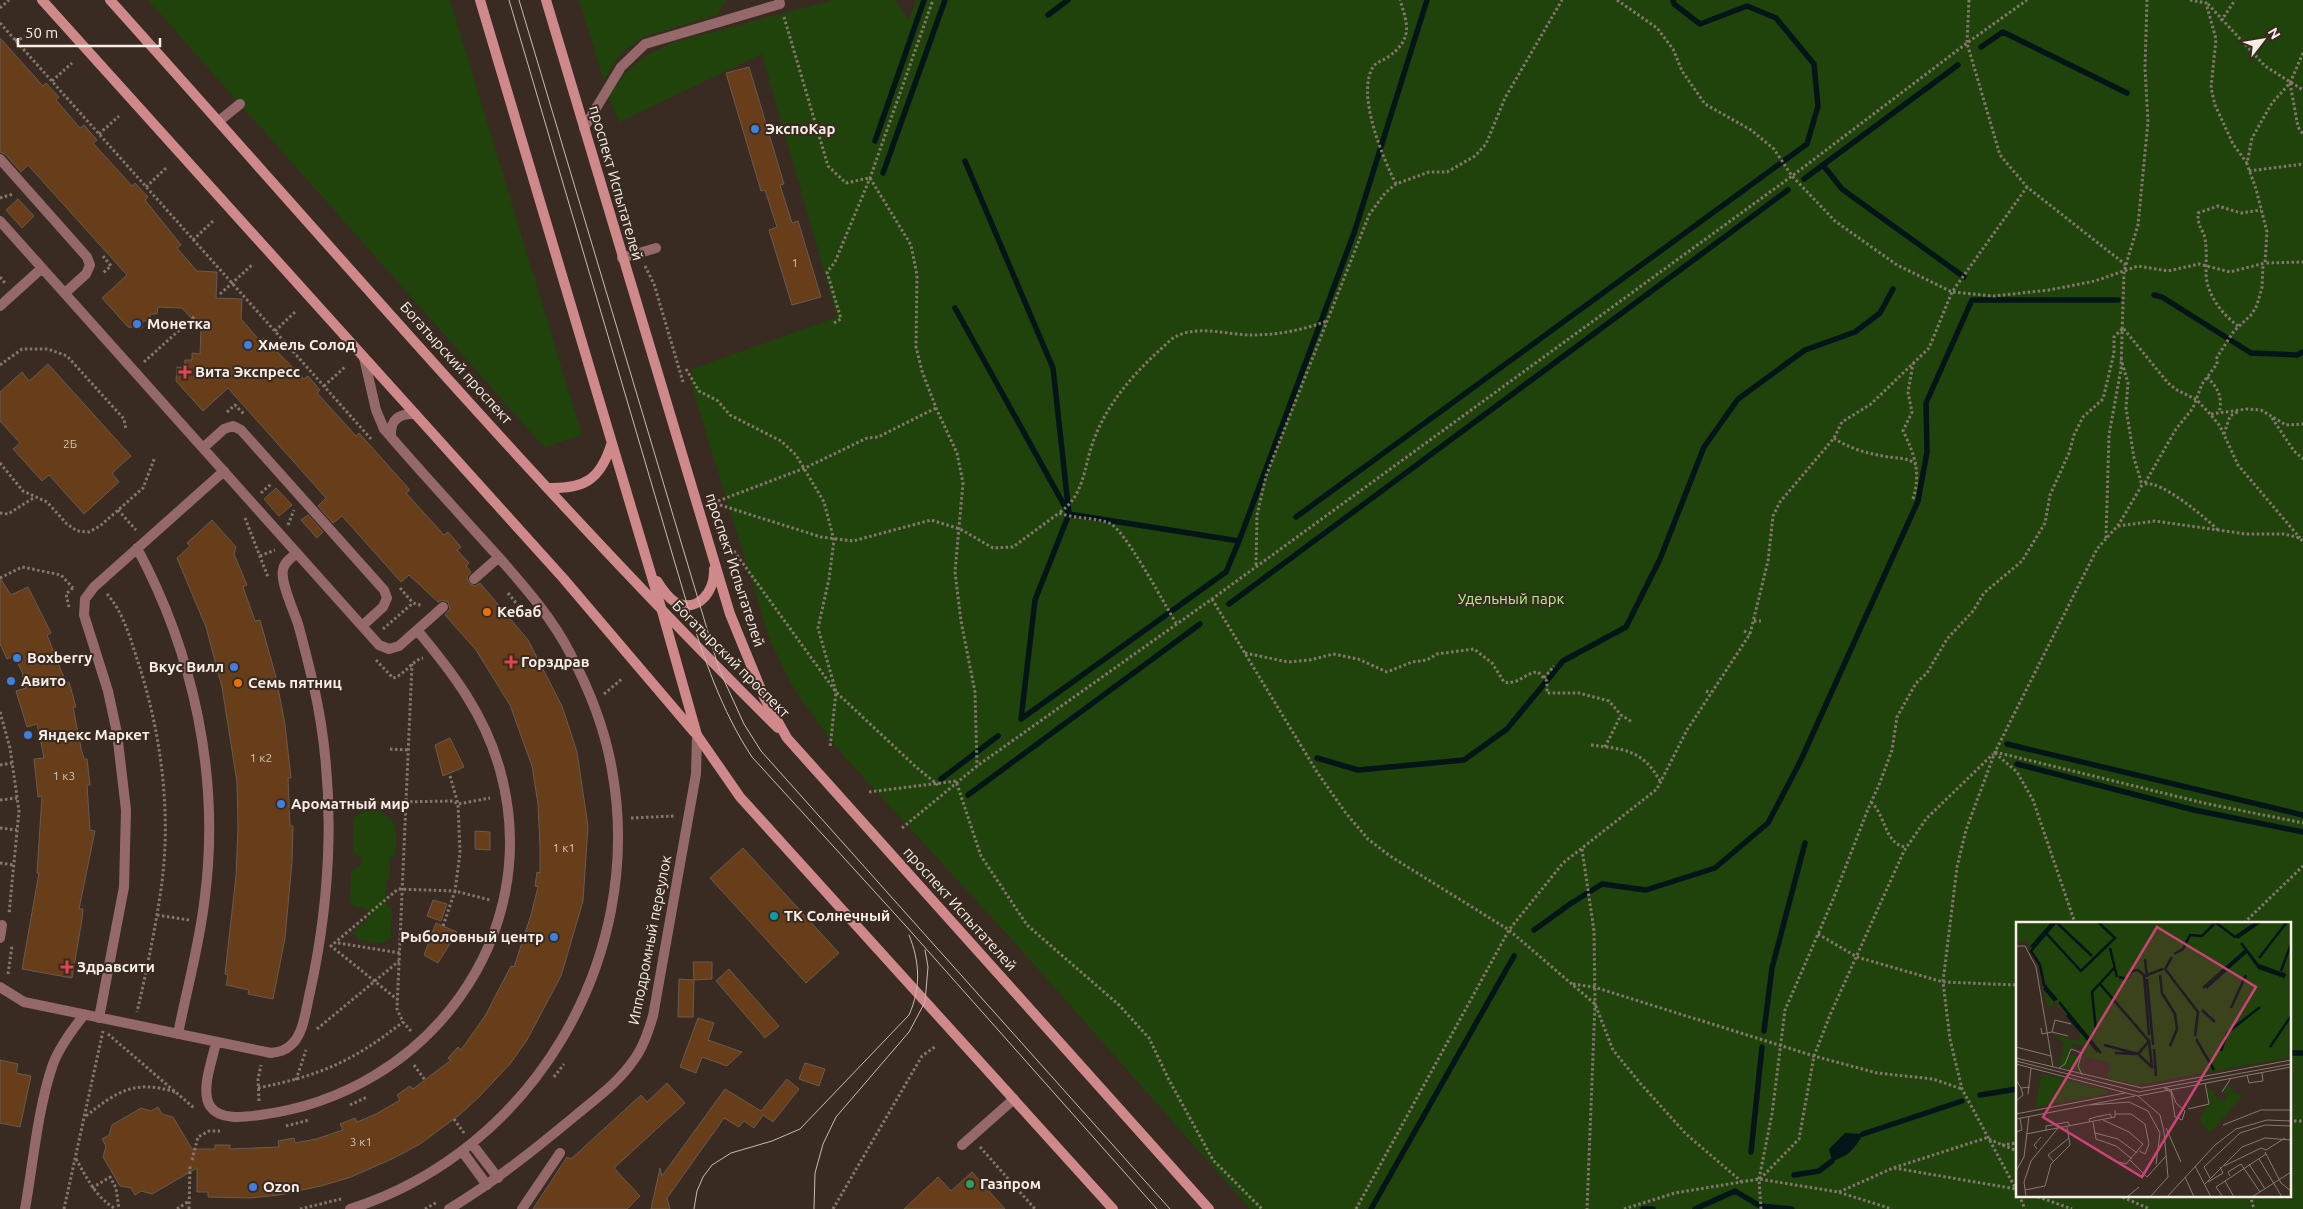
<svg xmlns="http://www.w3.org/2000/svg" width="2303" height="1209" font-family="Ubuntu,sans-serif">
  <rect width="100%" height="100%" fill="#392b21"/>
  <path fill="#20430b" fill-rule="evenodd" d="M148 0H450L582 435 544 447Z
    M579 0H726L717 15 643 37 620 54 604 81Z
    M834 0H894L909 20 916 0H2303V1209H1250L1016 944 834 745 811 713 790 682 770 640 691 384 692 369 837 317 762 54 619 122 608 97 625 73 645 56 674 42ZM2017 923H2289V1195H2017Z
    M373 810C400 817 397 831 395 855L390 859V878L386 881 385 903 392 910 391 937 382 944 359 940 353 932 369 918 367 909 355 906 350 901 351 873 361 864V858L353 852V818L362 812Z"/>
  <path fill="#041518" d="M1845 1133 1863 1134C1855 1149 1847 1157 1832 1161L1829 1149Z"/>
  <g fill="none" stroke-linecap="round" stroke-linejoin="round">
    <path stroke="#041518" stroke-width="5.5" d="M1048 15 1068 0
      M1981 47 2003 32 2127 93
      M875 141 924 0
      M965 161 1053 368 1069 514 1239 541 1354 233 1427 0
      M1823 165 1842 189 1964 277
      M883 173 945 0
      M1804 179 1958 65
      M2154 295 2162 297 2251 353 2297 355 2303 352
      M955 308 1069 514 1035 600 1021 719
      M1296 517 1807 144 1818 106 1814 64 1776 18 1747 6 1700 24 1674 4 1673 0
      M1229 604 1788 190
      M1021 719 1226 572 1239 541
      M2007 744 2303 815
      M1317 758 1358 770 1464 760 1507 729 1563 661 1626 627 1660 559 1704 447 1738 399 1805 350 1855 332 1880 313 1893 289
      M2017 764 2194 810 2303 832
      M941 779 998 736
      M968 795 1200 624
      M1534 930 1570 904 1602 884 1646 890 1715 868 1768 823 1800 762 1918 501 1927 452 1926 403 1972 300H2118
      M1764 1031 1772 968 1805 843
      M2289 1053H2303
      M1980 1095 2017 1089
      M1863 1134 1962 1101
      M1751 1152 1762 1047
      M1794 1175 1819 1171 1832 1161
      M1371 1209 1514 956
      M1643 1209H1653
      M1695 1209 1735 1191 1760 1206 1792 1209"/>
  </g>
  <path fill="#673e19" stroke="#695a4f" d="M0 38 43 86 46 83 59 97 56 100 80 128 84 125 97 140 93 143 132 186 135 183 148 197 145 200 181 245 177 248 197 271 217 272 216 298 242 299 241 319 260 341 264 338 304 379 308 376 320 390 317 393 356 436 359 433 410 490 406 493 444 535 448 532 461 547 457 550 469 563 466 566 471 572 467 577 469 583 475 586 480 583 528 640 562 706 577 752 588 826 583 901 561 976 527 1040 510 1064 479 1097 458 1116 420 1144 394 1158 351 1177 321 1186 279 1195 250 1198 208 1197V1192H197V1168L152 1194 141 1191 135 1195 131 1188 120 1186 103 1157 106 1146 102 1139 109 1135 112 1125 141 1108 151 1111 158 1107 162 1114 173 1117 192 1149H215V1145H230V1149L279 1147 278 1141 294 1138 295 1143 316 1139 343 1130 340 1124 355 1118 357 1122 376 1114 400 1100 397 1095 410 1086 413 1089 451 1060 448 1058 458 1047 461 1050 485 1016 511 966 514 967 531 915 538 887 535 886 537 872 540 873V846L538 804 532 766 510 705 476 650 445 615 450 609 448 602 442 600 438 602 409 575 401 582 342 516 333 523 318 506 326 498 228 388 203 411 176 381 177 367 184 368 185 360H192V353L200 354 201 329 182 308 158 307 157 314H150V321H143L142 328 128 327 102 298 127 275 28 165 21 172 5 154 0 152Z
    M749 67 784 184 780 185 792 223 798 221 821 297 792 305 769 230 777 227 765 190 761 191 726 73Z
    M18 199 34 216 22 228 6 210Z
    M48 364 131 456 112 473 119 482 84 514 49 475 42 481 13 449 20 443 0 421V392L22 372 29 381Z
    M276 488 292 505 279 516 264 499Z
    M308 515 323 532 317 538 301 520Z
    M212 520 236 547 234 554 247 585 243 587 255 621 260 620 276 677 285 725 291 778H288L290 826H293L292 862 285 938 273 999 248 994 249 990 226 985 228 975 225 974 236 876 238 827 237 782 222 687 206 627 177 558 190 546 187 543Z
    M0 578 11 595 28 587 51 633 47 635 66 683 69 682 76 707H73L81 748 84 759H87L90 785H87L90 830 95 831 79 909H83L82 919 72 978 22 969 39 873H37L42 796 38 797 34 759 44 758 37 724 27 727 16 691 26 688 22 672 14 656 7 659 0 644Z
    M450 738 464 767 443 776 435 745Z
    M475 831 490 832V850L475 849Z
    M743 848 839 953 806 983 710 878Z
    M433 900 447 904 441 921 427 916Z
    M436 923 457 932 438 963 424 955Z
    M693 962H712V979L694 980Z
    M729 969 779 1026 765 1038 716 981Z
    M679 979 694 980 693 1017H678Z
    M698 1018 714 1023 708 1040 742 1052 727 1066 702 1057 696 1073 680 1067Z
    M0 1060 18 1064 16 1073 31 1076 20 1127 0 1123Z
    M805 1063 825 1069 819 1086 799 1079Z
    M787 1079 799 1089 773 1122 763 1115 754 1128 744 1121 739 1127 724 1118 667 1198 670 1209H651L660 1168 662 1176 725 1089 761 1111Z
    M667 1083 685 1103 614 1168 640 1196 627 1209H533L567 1157 571 1159 641 1095 647 1102Z
    M972 1172 1005 1209H904L938 1177 951 1191Z"/>
  <g fill="none" stroke-linecap="round" stroke-linejoin="round">
    <path stroke="#83776e" stroke-width="3" stroke-dasharray="2.5 2.5" stroke-linecap="butt" d="M1617 0 1657 28 1673 49 1682 71 1705 104 1751 130 1774 149 1792 176 1835 221 1897 265 1952 292 1994 296 2049 290 2095 281 2138 266 2168 271 2199 264 2230 272 2265 263
      M1969 0 1967 43 2000 155 2027 187 2126 265
      M2190 0 2206 3 2216 39 2211 88 2215 105 2233 144 2247 163
      M2208 4 2265 66 2303 90
      M0 8 9 0
      M784 17 828 166 846 183 869 178
      M2221 21 2235 0
      M0 23 372 440
      M15 41 41 30
      M2303 53 2290 83 2272 103 2252 138 2247 164 2256 189 2267 232 2265 263 2303 262
      M52 81 72 63
      M2290 83 2298 127 2303 134
      M99 134 119 116
      M2249 171 2303 164
      M870 178 911 245 917 275 916 347 922 371 936 408 957 453 963 483 955 572 961 621 975 692 977 766
      M1396 184C1383 158 1356 95 1373 67 1376 62 1384 60 1388 57 1413 39 1408 25 1400 0
      M146 187 166 168
      M0 198 13 194
      M193 240 213 221
      M103 256 111 266 103 273
      M645 266 654 284 683 382
      M0 277 5 283
      M220 294 252 265
      M834 323 841 319 827 272 835 262 870 178 933 0
      M2238 326C2222 314 2207 295 2206 274 2206 262 2207 250 2205 238 2202 227 2198 229 2198 213L2218 206 2241 213 2261 210
      M275 331 295 312
      M144 362 196 315
      M0 365 22 349H48L67 356 124 419 126 430
      M686 369 699 391 718 401 730 415 781 441 796 455 824 502 834 540 829 579 818 628 836 692 830 748
      M2207 377C2218 388 2223 397 2219 413
      M324 386 345 367
      M227 412 235 405 244 414
      M2211 414 2247 409 2261 410 2286 425 2303 424
      M2272 418 2294 451 2303 459
      M2224 434 2230 416 2239 411
      M1834 438C1848 448 1866 453 1883 456 1896 459 1906 456 1917 465
      M0 463 23 491 47 502 67 524 77 531 89 532 100 526 143 488 155 457
      M2145 483 2176 429 2193 408 2202 384 2217 364V357L2234 331 2252 314 2257 305 2262 287 2263 264
      M2145 484C2161 480 2206 518 2219 531
      M261 493 271 484
      M1913 499C1921 473 1915 455 1903 431L1912 412 1908 392 1913 364
      M718 501 805 468 867 438 878 437 936 408
      M720 505 821 537 853 541 931 520 960 529 993 548 1013 547 1059 513C1075 519 1093 517 1109 523 1125 529 1164 604 1176 623
      M118 510 136 530
      M1060 512C1084 496 1084 467 1093 442 1106 405 1133 374 1162 348 1167 344 1171 338 1177 336 1199 325 1228 335 1252 335 1278 335 1303 330 1327 321
      M0 513 8 514 35 497
      M245 518 268 577
      M288 525 294 510
      M2118 526 2155 521 2246 534H2284L2300 538 2303 542
      M2106 538 2109 435 2121 369 2124 271 2138 225 2148 122 2145 68 2147 0
      M734 551 836 692 916 767 938 785
      M260 556 275 550
      M1256 565 1257 515 1266 476 1369 215 1385 193 1396 184 1429 172H1447L1475 156 1486 144 1505 98 1562 0
      M0 578 22 567 61 575 73 588
      M400 588 413 603
      M508 593 520 608
      M107 594C124 613 131 641 139 665 161 734 171 810 162 882 156 926 147 969 137 1012
      M1212 599 1317 772 1345 812 1368 839 1390 856 1509 930 1595 1004 1613 1050 1640 1083 1686 1134 1742 1182
      M69 607 66 594 74 587
      M1754 621H1761
      M383 629 413 603 423 606
      M1744 631 1750 634
      M1245 653 1288 662 1310 660 1333 654 1358 659 1387 672 1412 662 1427 660 1437 654 1474 649 1492 663 1504 682C1519 685 1526 672 1538 672L1547 681V693H1579L1609 701 1621 715 1632 722
      M376 660 393 678C405 675 411 661 423 658
      M1544 678 1554 666
      M1706 691 1711 693
      M604 694 623 678
      M0 712 10 748 19 811 9 914
      M1591 745C1624 749 1643 750 1660 781
      M1605 747 1621 715
      M390 749 408 750
      M1995 752 2204 803 2303 823
      M1995 753 2017 772 2033 800 2075 923
      M0 765 12 763
      M450 776 458 804 490 798
      M869 792 956 781 981 856 1027 925 1119 1005 1149 1038 1169 1080 1213 1160 1262 1209
      M0 800 17 798
      M1871 802C1886 816 1885 845 1906 847
      M340 803 453 801 458 804 460 853 455 891 398 889 331 946 398 1000
      M631 818 674 816
      M0 828 17 830
      M902 828 977 766 1212 599 1792 176 1967 43 2027 0
      M1582 849 1594 931 1595 1004 1587 1209
      M0 863 14 865
      M157 915 189 920
      M2244 923 2303 866
      M443 926 455 891 490 900
      M1818 934 1857 957 1943 982 2017 985
      M338 943 400 953
      M8 974 12 946
      M1573 984 1594 987 1814 1056 1877 1073 1933 1079 1962 1089
      M317 1029 399 961
      M411 1031 403 1022 397 1009 412 664
      M108 1034 194 1108
      M414 1065 425 1080
      M554 1077 564 1064
      M296 1080 306 1050
      M258 1088C321 1075 352 1062 403 1022
      M259 1101 258 1079 261 1065
      M350 1105 367 1097
      M86 1116C116 1092 135 1079 175 1092
      M454 1119 464 1133
      M2289 1121H2303
      M286 1126 309 1120
      M2002 1145 2017 1143
      M980 1147 1035 1209
      M76 1159C87 1178 96 1198 116 1209
      M192 1160 198 1137 209 1131H220
      M1894 1168 2016 1189
      M1760 1179 1799 1139 1814 1056 1830 1015 1904 851 1926 819 1993 754
      M92 1188 110 1177 116 1188 119 1209
      M2017 1191 1962 1089 1950 1039 1943 982 1957 867 1966 830 1995 752 2097 549 2119 524 2142 485 2134 458 2126 408 2128 383 2121 359
      M1839 1192 1893 1168 1986 1138 2017 1151
      M2019 1195 2025 1209
      M2033 1195 2072 1209
      M2118 1195 2150 1209
      M2250 1195 2254 1209
      M64 1209 103 1031
      M177 1209 189 1201
      M189 1209 190 1166
      M300 1209 341 1199
      M425 1209 437 1202
      M833 1209 922 1056 936 1046
      M1356 1209 1509 930 1563 863 1657 789 1687 730 1750 634 1768 561 1773 516 1780 502 1834 438 1842 422 1871 404 1929 348 1952 292 2027 187
      M1624 1209 1675 1193 1759 1179 1838 1192 1892 1209
      M1761 1209 1759 1179 1772 1114 1785 1010 1832 902 1868 809 1879 785 1892 750 1897 717 1916 683 1927 673 1947 639 1973 611 1984 593 2022 561 2045 523 2050 495 2069 453 2074 435 2083 417 2103 399 2114 353V337L2123 328 2168 383 2177 390 2197 400 2210 414 2220 426 2238 465 2300 538"/>
    <path stroke="#956969" stroke-width="10" d="M219 121 240 104
      M584 128 621 67 645 44 780 4 779 0
      M0 159 87 257 90 265 86 274 65 293
      M0 221 379 645 389 649 399 646 443 607
      M622 258 656 248
      M0 306 42 268
      M391 436C390 420 399 413 415 414
      M203 448 224 429 233 426 241 430 384 590 387 598 383 607 362 626
      M137 548C194 654 220 777 205 896 200 943 187 988 178 1034
      M474 579 499 557
      M0 938 2 925
      M0 987 24 1002 271 1053C278 1052 285 1051 291 1045 304 1034 306 1008 310 992 332 893 336 786 314 687 309 666 304 645 298 624 294 611 280 582 283 570 284 562 291 558 297 553
      M99 1018 124 887 126 810 117 733 108 691 84 615 85 599 94 587 224 471
      M216 1042C213 1059 200 1090 210 1106 220 1121 245 1117 260 1115 427 1094 546 936 500 770 485 715 453 673 417 630
      M472 1144 498 1178
      M962 1145 1014 1099
      M462 1151 487 1185
      M25 1209C33 1164 38 1107 53 1064 60 1046 72 1030 84 1015
      M350 1209C533 1151 646 958 612 770 605 729 590 691 571 655 552 617 523 585 495 553 458 512 420 471 384 429L376 410 364 358
      M522 1209 560 1153"/>
    <path stroke="#956969" stroke-width="10" d="M449 1209C494 1182 534 1150 575 1116 595 1099 618 1083 633 1061 643 1048 648 1032 653 1016L696 774 697 735"/>
    <path stroke="#cf898a" stroke-width="10" d="M42 0 563 578 694 732
      M110 0C330 245 544 496 778 728
      M480 0 662 611 697 735 740 797 1113 1209
      M546 0 730 614 764 697 787 738 1209 1209
      M548 488C584 489 600 480 611 445
      M657 581C662 589 667 597 675 602 698 614 715 591 714 569"/>
    <path stroke="#c6bbb4" stroke-width="1" d="M509 0 687 604C704 658 721 710 752 757L905 925 1157 1209
      M519 0 719 669 744 724 761 751 1170 1209
      M694 1209 697 1191 703 1177 712 1165 731 1153 772 1141 800 1129 909 1015C921 988 920 962 909 935
      M814 1209 815 1173 823 1144 836 1117 909 1032 925 1002 928 967 925 950"/>
  </g>
  <g fill="#3f7fe0" stroke="#392b21" stroke-width="2">
    <circle cx="755" cy="129" r="5"/>
    <circle cx="137" cy="324" r="5"/>
    <circle cx="248" cy="345" r="5"/>
    <circle cx="17" cy="658" r="5"/>
    <circle cx="234" cy="667" r="5"/>
    <circle cx="11" cy="681" r="5"/>
    <circle cx="28" cy="735" r="5"/>
    <circle cx="281" cy="804" r="5"/>
    <circle cx="554" cy="937" r="5"/>
    <circle cx="253" cy="1187" r="5"/>
  </g>
  <g fill="#e0444e" stroke="#392b21" stroke-width="2">
    <path d="M182.5 364.5h5v5h5v5h-5v5h-5v-5h-5v-5h5z"/>
    <path d="M508.5 654.5h5v5h5v5h-5v5h-5v-5h-5v-5h5z"/>
    <path d="M64.5 959.5h5v5h5v5h-5v5h-5v-5h-5v-5h5z"/>
  </g>
  <g fill="#e8710a" stroke="#392b21" stroke-width="2">
    <circle cx="487" cy="612" r="5"/>
    <circle cx="238" cy="683" r="5"/>
  </g>
  <circle fill="#0f9aa8" stroke="#392b21" stroke-width="2" cx="774" cy="916" r="5"/>
  <circle fill="#2e9e5b" stroke="#392b21" stroke-width="2" cx="970" cy="1184" r="5"/>
  <g text-anchor="middle" stroke-width="4" stroke-linejoin="round" paint-order="stroke">
    <g font-size="12" fill="#d3c2b4">
      <text x="795" y="267">1</text>
      <text x="70" y="448">2Б</text>
      <text x="261" y="762">1 к2</text>
      <text x="64" y="780">1 к3</text>
      <text x="564" y="852">1 к1</text>
      <text x="361" y="1146">3 к1</text>
    </g>
    <g font-size="15" font-weight="bold" fill="#f7eee8" stroke="#392b21" text-anchor="start">
      <text x="765" y="134">ЭкспоКар</text>
      <text x="147" y="329">Монетка</text>
      <text x="258" y="350">Хмель Солод</text>
      <text x="195" y="377">Вита Экспресс</text>
      <text x="497" y="617">Кебаб</text>
      <text x="27" y="663">Boxberry</text>
      <text x="521" y="667">Горздрав</text>
      <text x="224" y="672" text-anchor="end">Вкус Вилл</text>
      <text x="21" y="686">Авито</text>
      <text x="248" y="688">Семь пятниц</text>
      <text x="38" y="740">Яндекс Маркет</text>
      <text x="291" y="809">Ароматный мир</text>
      <text x="784" y="921">ТК Солнечный</text>
      <text x="544" y="942" text-anchor="end">Рыболовный центр</text>
      <text x="77" y="972">Здравсити</text>
      <text x="980" y="1189">Газпром</text>
      <text x="263" y="1192">Ozon</text>
    </g>
    <g font-size="15" fill="#f7eee8" stroke="#392b21">
      <text transform="translate(616 183) rotate(74)" y="5">проспект Испытателей</text>
      <text transform="translate(456 363) rotate(48)" y="5">Богатырский проспект</text>
      <text transform="translate(735 570) rotate(72)" y="5">проспект Испытателей</text>
      <text transform="translate(731 659) rotate(45)" y="5">Богатырский проспект</text>
      <text transform="translate(960 909) rotate(48)" y="5">проспект Испытателей</text>
      <text transform="translate(650 940) rotate(-79)" y="5">Ипподромный переулок</text>
    </g>
    <g font-size="15" fill="#acf58a" stroke="#392b21">
      <text x="1511" y="604">Удельный парк</text>
    </g>
  </g>
  <g transform="translate(2016 922)">
    <rect width="275" height="275" fill="#392b21"/>
    <path d="M0 0H275V135L122 163 91 156 94 141 69 135 67 150 65 149 68 124 57 121 48 142 43 145 48 121 38 113 63 119 64 109 44 85 42 87 40 79 36 85 31 84 28 70 33 69 24 43 11 19 0 20ZM54 133 63 135V149L46 145ZM26 152 91 168 90 172 19 185ZM214 161 216 170 227 173 194 211 184 199 190 184 197 182 194 180 191 166 198 169 201 179 211 177 209 167Z" fill="#20430b"/>
    <path fill="none" stroke="#041518" stroke-width="2.5" d="M40 0 15 29 24 43 28 63 41 78M40 0 76 34M199 0 219 15 241 0M30 11 65 49 99 16 82 0M221 16 244 0M225 21 242 43 270 53M15 25 37 0M94 26 101 55M158 32 167 27 174 13 186 14 198 2M156 35 149 47 182 90 179 114M243 36 271 0M129 37 131 55M265 49 275 22M131 53 147 47M144 53 146 71 159 92 161 107 154 124M103 55 110 57 116 49 122 48 128 53 133 113M131 57 137 123M84 62 133 119 122 132 88 123M28 66 39 79M187 66 230 28M190 66 231 29 243 46 269 55M43 80 85 131M215 86 230 53M186 88 199 100M51 93 82 130M80 109 76 70 99 45M180 117 198 148M133 120 136 145M254 125 275 94M138 127 140 154M205 129 211 111 244 85M99 131 119 132M123 133 137 146"/>
    <path fill="none" stroke="#857971" stroke-width="1" d="M0 24H9L20 45 37 145M25 106 26 112 36 110 52 114M36 110 39 98 55 102M0 125 35 134M0 136 126 166 275 138M0 139 123 170 275 142M0 142 122 174 275 145M43 146 49 142 55 127 66 131 62 144 66 153M231 153 233 161 239 160 247 159 246 151M0 158 5 166 14 165M148 166 155 170 159 195 166 198 169 189 160 181 155 168 148 165M206 170 215 156M12 172 15 146M122 174 144 193 148 210 152 255 134 275M0 179 7 173 5 166M75 183 113 180 132 189 144 211 140 242M172 187 193 182 189 161M0 192 109 171M99 192H115L129 202 133 222 129 232 123 229M0 197 119 174M87 198 113 210 127 222 110 242 103 240M74 200 73 197 80 195 94 192 96 196M77 200 80 217 100 224 116 237M207 203 245 188H275M150 206 165 240M30 209V204L52 200 54 204M0 210 6 208 4 196M79 211 102 217 121 231M10 212 99 195V188M21 227 18 223 25 215M249 230 265 261 275 269M243 237 266 275M114 238 131 255 150 234M37 239 32 233 53 216M233 242 249 267M179 244 195 275M208 244 245 226 250 228 269 216M0 249 8 235 13 194M214 254 212 250 225 242 244 270M169 255 178 275M194 256 188 245 224 211 249 203 275 204M209 259 218 275M192 260 207 251 204 245M188 263 226 225 249 216 275 218M9 268 29 264 35 242 54 223 51 205M10 275 8 260 15 239 42 206M111 275 123 265M151 275 199 223 220 207 251 198 275 199M207 275 200 265 250 232M236 275 275 250"/>
    <path fill="#cd4377" fill-opacity="0.15" stroke="#cd4377" stroke-width="2.5" d="M141 5 240 65 126 255 27 195Z"/>
    <rect width="275" height="275" fill="none" stroke="#f7eee8" stroke-width="2.5"/>
  </g>
  <g transform="translate(2263 40) rotate(59)" stroke="#392b21" stroke-width="4" paint-order="stroke">
  <path d="M0-4L9 19L0 12L-9 19Z" fill="#f7eee8"/>
  <text y="-8" font-size="14" font-weight="bold" text-anchor="middle" fill="#f7eee8">N</text>
  </g>
  <path d="M18 38v8h142v-8" fill="none" stroke="#f7eee8" stroke-width="2.5"/>
  <text x="25" y="38" font-size="15" fill="#f7eee8" stroke="#392b21" stroke-width="4" paint-order="stroke">50 m</text>
</svg>
